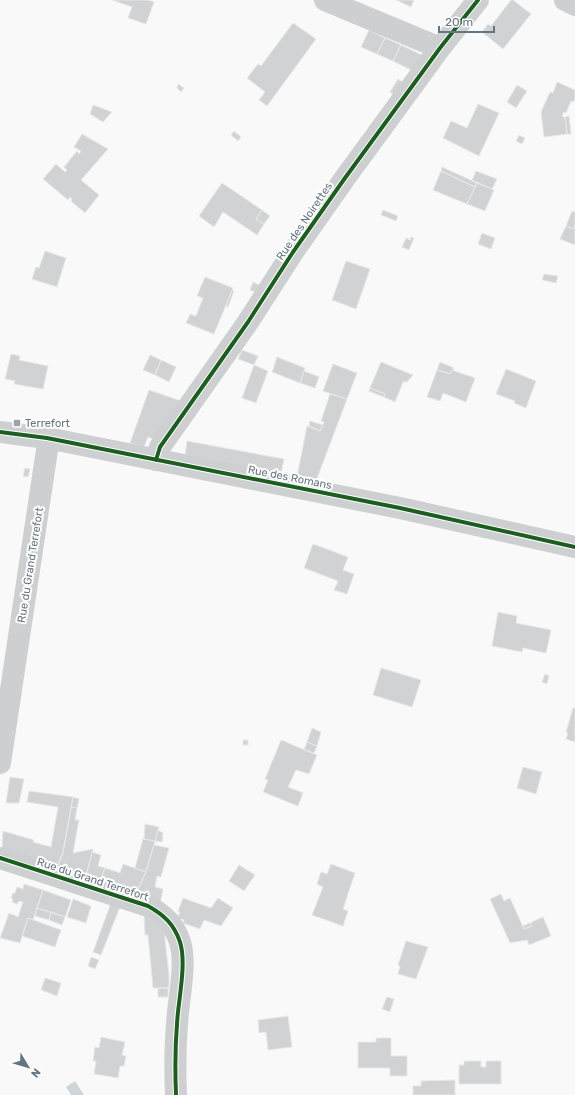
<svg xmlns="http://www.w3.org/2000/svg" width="575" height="1095" font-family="Rubik,sans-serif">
  <rect width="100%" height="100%" fill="#f9f9f9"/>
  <path fill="#ced6d9" d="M75 1081 84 1095H71L66 1087Z"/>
  <path fill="#d0d2d3" stroke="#e8e8e8" d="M112 0H148L154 2 146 24 128 18 132 7Z
    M396 0H414L411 7Z
    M511 0H513L531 14 503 49 482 32 488 24 491 26Z
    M293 23 316 39 267 106 259 100 265 92 247 78 258 64 261 66Z
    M369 30 385 38 377 54 361 47Z
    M385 38 401 45 393 61 377 54Z
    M401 45 424 56 413 71 393 61Z
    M398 79 404 83 394 95 390 92Z
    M557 82 575 90V99L573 102 571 101 566 113 564 112 562 115 563 117H565L567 134 544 137 541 112 550 92 553 93Z
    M178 84 184 88 181 92 177 88Z
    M517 85 527 91 516 108 507 102Z
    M478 104 499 113 479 156 443 138 451 121 467 128Z
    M93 105 112 112 103 122 90 114Z
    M569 116 571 134H567L565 117Z
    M234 131 241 137 238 141 231 135Z
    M82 134 108 149 81 180 99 195 85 213 71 201 72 199 70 197 68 200 43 179 56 164 65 172 67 170 64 167 77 151 79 154 81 151 74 147Z
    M519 135 525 138 522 144 516 141Z
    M442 167 477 183 475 187 441 171Z
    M441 171 475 187 467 204 433 190Z
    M476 171 497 179 492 189 472 180Z
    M222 183 262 210 256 219 264 224 257 235 223 212 214 227 199 216Z
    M477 183 494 190 485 211 467 204Z
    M262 210 270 216 264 224 256 219Z
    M383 210 398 216 396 221 381 215Z
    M572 211 575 212V224L573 229 566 226Z
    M575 224V245L560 239 566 226 573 229Z
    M482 233 495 238 491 249 478 244Z
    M411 237 414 238 409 250 402 247 406 238 410 240Z
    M45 251 66 258 57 287 32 279 36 267 39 268Z
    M346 261 370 269 356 309 332 300Z
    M544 274 558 276 556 283 542 280Z
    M205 277 233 288 214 334 186 323 190 314 196 316 203 298 197 296Z
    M253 282 261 286 257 293 250 290Z
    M232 290 234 291 228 307 226 306Z
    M242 350 258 356 254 365 238 359Z
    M11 354 20 356 19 360 48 366 43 389 14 384 15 381 5 379Z
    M150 355 161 360 155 375 143 370Z
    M277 357 305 368 300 383 272 372Z
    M161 360 176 367 169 382 155 375Z
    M381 362 413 375 407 382H403L395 402 384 397 385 394 370 388Z
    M440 362 454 368 450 374 437 370Z
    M333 364 357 373 347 399 323 391Z
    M254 365 268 371 256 403 242 398Z
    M506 369 536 381 526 408 514 403 515 401 496 394Z
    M437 370 450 374 452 370 475 378 466 402 443 393 440 401 427 397Z
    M304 371 319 377 315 388 300 383Z
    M370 388 385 394 384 397 369 391Z
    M149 390 184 402 157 441 148 437 144 447 130 443Z
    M330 394 347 399 316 481 297 477 307 426 320 431 324 422 321 421Z
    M310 421 323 425 320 431 309 426Z
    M187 441 284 459 281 474 185 455Z
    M25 468 30 469 28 477 23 476Z
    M313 544 348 557 343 570 354 574 347 594 334 590 338 581 304 568Z
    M498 612 517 616 516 623 551 630 546 653 523 648 522 652 492 646Z
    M381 668 421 680 412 707 373 695Z
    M545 674 549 676 547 684 542 682Z
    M573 708H575V742L566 739 568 733 566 732Z
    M312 728 321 732 317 746 307 742Z
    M243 740H248V745H243Z
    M281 740 317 755 309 774 296 770 288 787 303 793 298 806 263 792 268 780 265 779Z
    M307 742 317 746 314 753 304 750Z
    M523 767 542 772 536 794 517 788Z
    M10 777 24 779 19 803H6Z
    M29 791 73 797 63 853 56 871 2 850 3 831 34 840 33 842 51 847 58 807 27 802Z
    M73 797 79 799 77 808 71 807Z
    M71 807 77 808 75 820H79L73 853 93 849 85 880 56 871 63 851Z
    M145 824 159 827 155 841 144 839Z
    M158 830 163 833 162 842 155 841Z
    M143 839 155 841 146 872 135 868Z
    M154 845 169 848 161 877 157 876 155 887 163 889 160 905 135 896 146 872Z
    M92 852 101 855 98 866 105 868 99 885 85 880Z
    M123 864 146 872 135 896 99 885 105 868 120 873Z
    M331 864 355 873 343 909 348 911 343 926 312 915 323 887 317 884 321 872 327 874Z
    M239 865 255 875 244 891 229 881Z
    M24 884 43 890 33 920 28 918 20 943 0 938 9 913 18 917 23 902 19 901 17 904 12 902 13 899 11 898 13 893H15L17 887 23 889Z
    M43 890 71 900 65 917 37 908Z
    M501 894 504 901 510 898 524 929 532 926 530 923 543 917 551 936 529 945 527 940 510 943 490 899Z
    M183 898 211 908 218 898 233 908 221 926 204 920 200 929 183 923 184 920 177 918 180 912 178 911Z
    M73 899 91 906 86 923 67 917Z
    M111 903 120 907 101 955 93 952Z
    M37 908 51 912 49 920 35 916Z
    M51 912 65 917 62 925 49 920Z
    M144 915 164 930 169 975V988H153L148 935H145Z
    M28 918 61 930 55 947 22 936Z
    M530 923 532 926 524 929 523 926Z
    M406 941 428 947 416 979 398 974 400 966 398 965Z
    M91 957 99 960 95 969 88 966Z
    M45 978 61 983 57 996 41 990Z
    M158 988H168V997H158Z
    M387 997 394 999 390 1012 382 1009Z
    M288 1016 292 1047 268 1050 266 1032 259 1033 258 1020Z
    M101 1037 125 1042 122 1055 126 1056 124 1066H120L118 1078 94 1074 96 1061H93L95 1047 99 1048Z
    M376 1038H391V1056H407V1076H390V1068H358V1042H376Z
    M464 1061H481V1067H486V1061H501V1084H459V1065H464Z
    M455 1080V1095H413V1086H421V1081Z"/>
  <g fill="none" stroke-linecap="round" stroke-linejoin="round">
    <path stroke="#cecfd0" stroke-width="22" d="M325 0 440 48
      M565 0 575 5
      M0 432 47 438 400 508 575 547
      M156 460 160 447 248 322 293 252 345 178 440 48 478 0
      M0 763 47 450V438
      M0 858 148 906C164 915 174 924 180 942 187 964 178 1001 177 1024 175 1048 175 1071 176 1095"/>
    <g stroke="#fff" stroke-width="6">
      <path id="cycleway" d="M0 432 47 438 400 508 575 547
        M156 460 160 447 248 322 293 252 345 178 440 48 478 0
        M0 858 148 906C164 915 174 924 180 942 187 964 178 1001 177 1024 175 1048 175 1071 176 1095"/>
    </g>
    <use href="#cycleway" stroke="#1b5e20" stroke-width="4"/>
  </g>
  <rect fill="#99a4ac" stroke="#fff" stroke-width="1.5" x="13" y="419" width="8" height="8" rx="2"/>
  <g text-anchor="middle" stroke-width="4" stroke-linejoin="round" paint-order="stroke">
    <g font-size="11" fill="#657683" stroke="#fff">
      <text transform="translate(304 221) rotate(-56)" y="4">Rue des Noirettes</text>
      <text transform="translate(290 477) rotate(11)" y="4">Rue des Romans</text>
      <text transform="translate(30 565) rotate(-81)" y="4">Rue du Grand Terrefort</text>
      <text transform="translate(93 879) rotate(18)" y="4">Rue du Grand Terrefort</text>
    </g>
    <g font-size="11" fill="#657683" stroke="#fff" text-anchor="start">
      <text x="25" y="427">Terrefort</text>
    </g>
  </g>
  <g transform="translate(28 1067) rotate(128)" stroke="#ffffff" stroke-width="3" paint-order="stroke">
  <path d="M0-3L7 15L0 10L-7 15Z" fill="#657683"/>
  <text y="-6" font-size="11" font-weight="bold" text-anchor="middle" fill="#657683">N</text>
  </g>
  <path d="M439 26v6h55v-6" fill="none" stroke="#657683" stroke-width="2"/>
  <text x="445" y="26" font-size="12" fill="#657683" stroke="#ffffff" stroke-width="3" paint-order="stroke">20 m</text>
</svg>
